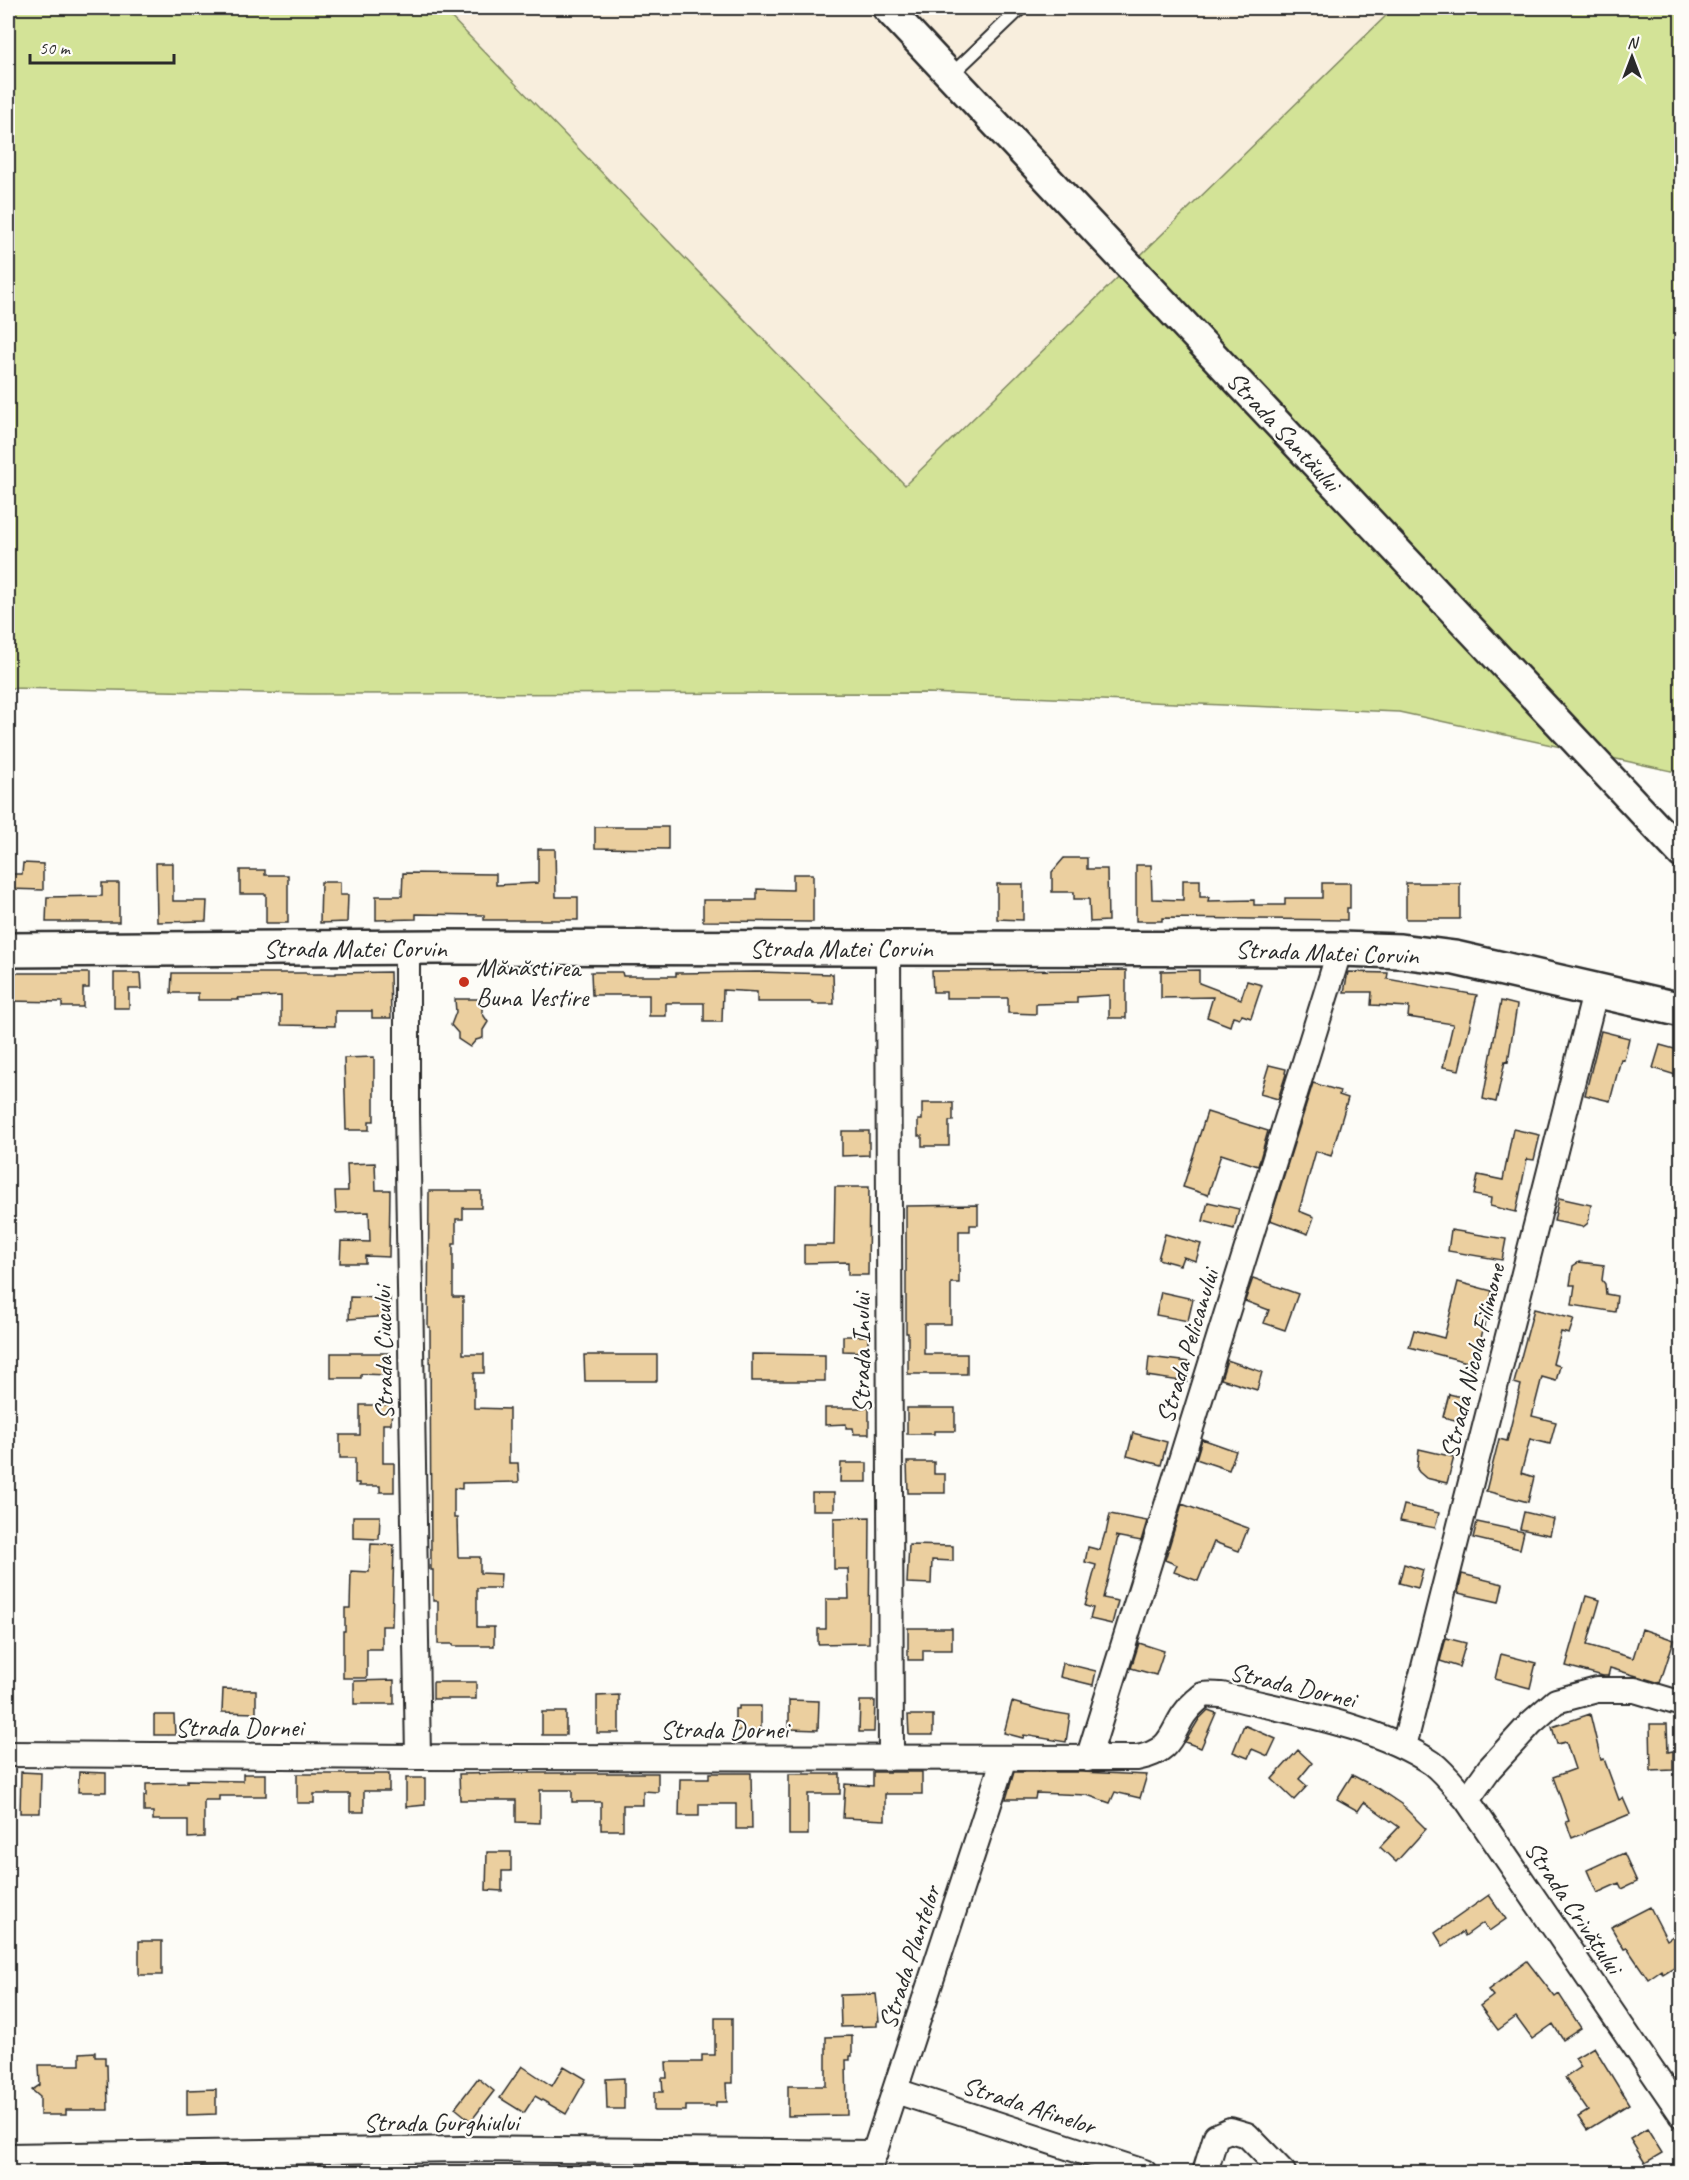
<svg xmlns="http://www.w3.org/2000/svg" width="1689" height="2180" font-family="Caveat,sans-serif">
  <rect width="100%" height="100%" fill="#fdfcf7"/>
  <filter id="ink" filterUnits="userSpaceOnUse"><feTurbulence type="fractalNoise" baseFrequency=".0167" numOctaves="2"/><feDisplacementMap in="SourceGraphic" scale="12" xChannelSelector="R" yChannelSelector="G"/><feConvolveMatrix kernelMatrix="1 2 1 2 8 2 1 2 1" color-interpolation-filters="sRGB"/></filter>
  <g filter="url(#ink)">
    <path fill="#f8eedd" d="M442 8H1394L905 485Z"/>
    <path fill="#d3e397" stroke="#7f8761" stroke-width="1.5" d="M8 8H442L905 485 1394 8H1681V773L1399 712 927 693 309 694 8 688Z"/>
    <path fill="#ebcf9f" stroke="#2b2b2b" stroke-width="1.5" d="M595 827H668V849L595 848Z
      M538 849H555L556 897H578V920H484V915L416 914V919L376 920V896H402L403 873 496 874V885L538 883Z
      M1064 858H1087V869H1107L1108 921 1090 922 1089 899H1074V892H1052V872Z
      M23 863 43 864V890L8 889V874H22Z
      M156 863H173V901H207L206 921 157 922Z
      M1136 865H1151L1152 899 1183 900V880H1200V897H1209L1208 901 1254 900V905H1285V898H1322V883H1350V908H1347V920L1162 918V921H1136Z
      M240 870H265V875H288V923H266V894H240Z
      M793 874H813V922L703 921V900H757V889L793 890Z
      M321 882H340V895H348L347 922 320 923Z
      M102 883H119V922H46L47 897 102 896Z
      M1406 883H1460V919H1406Z
      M997 884H1023V920L997 919Z
      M1126 970V1018H1109V995L1077 997V1003L1036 1004V1014L1008 1013V998H946V992H933L932 971Z
      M1199 970V983L1241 999 1247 981 1262 985 1251 1018 1242 1015 1240 1018 1233 1016 1230 1026 1207 1017 1213 997 1161 998V971Z
      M390 972 391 1018H372V1011H335V1026L281 1025V996L238 998 239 1000H198V993H171L172 973H307V974H336V973Z
      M591 972H622L623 976H676V973L757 972 833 974 834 1004H813V1002H757V992L723 990 722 1022H704V1003H666V1016H649V995H592Z
      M1348 972 1388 973 1387 979 1477 995 1459 1070 1443 1067 1453 1024 1408 1017 1409 1007 1371 1005 1372 992H1344Z
      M8 973H89V988H83V1007H62V1002L8 1001Z
      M114 973H140L141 989H129V1008H114Z
      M455 999H482V1013L488 1022 483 1030V1038L476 1040 470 1047 458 1039V1033L451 1025 456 1012Z
      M1501 1001 1517 1005 1508 1062 1505 1061 1496 1102 1483 1099Z
      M1601 1031 1629 1038 1624 1060 1621 1059 1610 1101 1585 1095Z
      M1660 1045 1682 1051V1077L1653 1068Z
      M374 1057V1121H369V1130H346L344 1058Z
      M1269 1065 1286 1069 1285 1073 1286 1074 1278 1099 1260 1094Z
      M1313 1083 1340 1091 1339 1095 1348 1098 1331 1156 1316 1151 1299 1211 1314 1217 1308 1234 1270 1220Z
      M922 1103H953V1121H949V1146H922V1136H918V1120H922Z
      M1207 1112 1268 1131 1258 1166 1221 1154 1208 1195 1183 1187Z
      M1513 1129 1540 1135 1534 1160 1527 1159 1516 1212 1490 1206 1491 1198 1474 1195 1478 1175 1503 1180Z
      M842 1131H869V1155L842 1156Z
      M375 1163 376 1190H390L389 1257 365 1256V1263H340L341 1241 370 1242 369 1212 336 1213 335 1191H348L347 1164Z
      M835 1187H869L868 1275H848V1262L804 1263V1245H834Z
      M429 1191H481V1208H463V1219H456V1244H453V1297H463V1354H484V1373H474V1408L509 1409V1463H518L519 1482 462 1483V1489L454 1488V1518H457L458 1557H480V1573L501 1574 500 1588H477V1627H494V1646H453V1644H438V1601H433V1570H431L430 1327H428Z
      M1559 1198 1591 1205 1588 1223 1583 1227 1554 1221Z
      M1208 1202 1239 1209 1234 1229 1203 1221Z
      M978 1205V1225H970V1231H959V1283H951V1324H924V1354H967V1374H908V1333H906V1206Z
      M1451 1230 1506 1239 1502 1260 1448 1251Z
      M1165 1234 1201 1244 1196 1261 1183 1257 1180 1265 1158 1259Z
      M1579 1262 1604 1265 1602 1280 1605 1284 1606 1294 1617 1296 1615 1312 1572 1305 1575 1285H1570L1573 1266Z
      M1253 1278 1298 1294 1285 1330 1264 1323 1269 1310 1245 1301Z
      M1458 1282 1492 1291 1475 1364 1409 1347 1414 1330 1444 1338Z
      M1161 1292 1193 1299 1188 1321 1156 1315Z
      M350 1297 390 1298V1316L349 1319Z
      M1534 1309 1574 1319 1569 1334 1561 1332 1553 1364 1560 1366 1556 1381 1542 1377 1532 1416 1556 1422 1550 1444 1530 1439 1521 1473 1534 1477 1528 1502 1486 1491 1499 1439 1507 1441 1521 1385 1514 1383Z
      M843 1336H868V1352L843 1351Z
      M331 1353H389L388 1375 361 1374V1378H331Z
      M752 1354 825 1355V1381H752Z
      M584 1355H657V1381H585Z
      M1149 1357 1189 1362 1187 1382 1147 1376Z
      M1227 1360 1262 1372 1257 1390 1221 1379Z
      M1449 1394 1469 1399 1463 1422 1443 1417Z
      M360 1405H392L391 1424H383V1463H394V1492H380V1486H359V1483H355V1458H340V1435H360Z
      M825 1408H869V1434H854L853 1428H846V1424L825 1425Z
      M907 1408H955V1431H934V1434H907Z
      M1133 1433 1167 1442 1161 1465 1127 1456Z
      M1202 1439 1236 1451 1229 1470 1196 1459Z
      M1419 1449 1454 1457 1447 1483 1426 1478 1419 1472 1417 1469Z
      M907 1462H934V1474H945V1493H908Z
      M841 1463H867V1482H840Z
      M812 1493H834V1510H812Z
      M1182 1504 1248 1528 1239 1551 1214 1542 1198 1581 1174 1572 1177 1565 1165 1560Z
      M1404 1505 1439 1513 1435 1528 1400 1521Z
      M1524 1512 1554 1519 1550 1535 1520 1529Z
      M1110 1514 1147 1521 1141 1541 1115 1536 1118 1537 1103 1598 1118 1601 1112 1624 1090 1619 1093 1608 1085 1606 1096 1565 1085 1562 1088 1547 1100 1550 1105 1533H1106Z
      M353 1516H380L379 1539 353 1538Z
      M870 1517 869 1643 818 1644V1629H826V1599H849L848 1569H834V1518Z
      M1477 1522 1524 1532 1520 1549 1473 1538Z
      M371 1544 394 1545 392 1626H382V1649H367V1678H343V1631H345V1608H350L351 1571 369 1572Z
      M909 1545 953 1546V1561L932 1560 931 1584 907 1583Z
      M1404 1564 1423 1570 1418 1588 1399 1583Z
      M1462 1574 1503 1584 1499 1602 1458 1593Z
      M1586 1596 1600 1600 1587 1645 1633 1658 1642 1629 1674 1640 1660 1683 1610 1668 1608 1676H1603L1566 1666Z
      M908 1628H952V1650H923V1660H908Z
      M1446 1638 1466 1643 1459 1667 1440 1661Z
      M1139 1643 1164 1651 1156 1675 1131 1668Z
      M1501 1654 1536 1663 1530 1688 1495 1679Z
      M1063 1663 1096 1671 1093 1685 1060 1677Z
      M394 1680V1704H354V1681Z
      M433 1682H476V1699H433Z
      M223 1689 256 1690V1713L222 1712Z
      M619 1695V1733H597V1696Z
      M789 1700 819 1701 818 1730 789 1729Z
      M860 1701H875L874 1732H859Z
      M1012 1702 1045 1711 1070 1715 1066 1742 1024 1735 1023 1738 1004 1733Z
      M739 1706H761V1731H735V1709H739Z
      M1208 1710 1216 1713 1201 1748 1185 1742 1199 1719Z
      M542 1712H566V1735H542Z
      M1590 1714 1601 1760 1604 1759 1619 1800 1623 1798 1630 1814 1572 1838 1566 1822 1569 1821 1553 1777 1575 1769 1566 1742 1557 1744 1552 1727Z
      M154 1715H174L175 1735H154Z
      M908 1715H933V1735H909Z
      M1650 1724H1667L1668 1752 1673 1751V1770L1651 1771Z
      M1244 1725 1276 1739 1268 1756 1252 1749 1248 1758 1233 1752Z
      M1298 1750 1312 1763 1299 1779 1307 1786 1294 1800 1272 1779Z
      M21 1772 41 1773 40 1813H20Z
      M79 1772 106 1773V1792H78Z
      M873 1772H922V1794H885V1820L843 1818 845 1784 873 1786Z
      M1014 1772H1081L1147 1775 1140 1798 1115 1792 1110 1803 1087 1795 1036 1793 1035 1799H1006Z
      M516 1773H658V1792L643 1791V1805H623V1830H601V1802H572V1790H540V1823L516 1822V1800H460L459 1774Z
      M709 1773H751L752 1829H736V1804H699V1816H679L680 1779H709Z
      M243 1774H266V1796H219V1800H204V1837L188 1838V1820H153V1812H144V1796H146V1784L187 1783V1780L243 1781Z
      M297 1774H389V1791H364V1812H350V1794H314V1803H297Z
      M789 1774H840V1794H808V1835H789Z
      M1352 1775 1377 1788 1401 1804 1426 1829 1396 1862 1380 1847 1399 1827 1364 1802 1358 1811 1337 1799Z
      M406 1778H425V1805L406 1807Z
      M487 1852H511V1871H502V1891L486 1890Z
      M1624 1853 1637 1882 1622 1889 1619 1883 1597 1893 1587 1870Z
      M1489 1895 1506 1919 1489 1931 1483 1923 1465 1936 1463 1932 1443 1946 1435 1933Z
      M1650 1907 1667 1940 1682 1930V1962L1663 1974 1661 1970 1648 1979 1627 1948 1624 1949 1611 1927Z
      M139 1941H162V1975H139Z
      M1527 1961 1555 1997 1559 1994 1581 2028 1563 2040 1553 2024 1532 2039 1516 2017 1498 2030 1480 2006 1493 1996 1488 1990Z
      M876 1994 879 2021H877V2026L841 2027 840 1995Z
      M715 2018H732V2083H726L727 2102H716V2106H686V2111H654V2092H663L662 2078H667L666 2062H702V2055H715Z
      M852 2036V2056H850V2060H846L847 2115 788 2116V2086H826V2037Z
      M1594 2047 1629 2104 1587 2130 1578 2117 1588 2111 1565 2078 1581 2067 1575 2058Z
      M95 2052V2057H105V2065H107L108 2110H66V2115H40V2097L32 2090 40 2085 39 2065H80V2053Z
      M522 2066 552 2086 564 2066 586 2079 566 2114 535 2096 524 2113 500 2098Z
      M478 2078 494 2091 471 2121 455 2108Z
      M624 2078V2109H607L606 2079Z
      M216 2089V2114L187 2115V2090Z
      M1647 2129 1662 2153 1645 2163 1630 2139Z"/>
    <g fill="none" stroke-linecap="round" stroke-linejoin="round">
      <g stroke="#2b2b2b" stroke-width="16">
        <path id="service" d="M951 75 1021 8"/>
      </g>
      <g stroke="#2b2b2b" stroke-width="28">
        <path id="minor" d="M407 947V1112L418 1757
          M888 948 891 1758
          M1404 1746 1596 989
          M8 1754 418 1757 1137 1758C1180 1750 1169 1724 1196 1701 1196 1701 1202 1696 1203 1695 1208 1694 1217 1695 1222 1695 1290 1712 1374 1724 1432 1763 1445 1773 1456 1788 1467 1800L1682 2115
          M1088 1759 1340 949
          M1467 1800 1489 1769 1531 1723 1556 1701 1597 1690H1635L1682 1704
          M896 2091 1144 2172
          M8 2156 462 2149 875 2153
          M868 2172 1004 1758
          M1205 2172 1216 2136 1230 2130 1247 2135 1283 2172"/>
      </g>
      <g stroke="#2b2b2b" stroke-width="33">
        <path id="tertiary" d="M887 8 1682 854"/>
      </g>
      <g stroke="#2b2b2b" stroke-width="38">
        <path id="secondary" d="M8 950 440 947 1340 949 1400 951 1455 958 1682 1010"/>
      </g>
      <use href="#service" stroke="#fdfcf7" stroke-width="12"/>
      <use href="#minor" stroke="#fdfcf7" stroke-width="24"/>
      <use href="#tertiary" stroke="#fdfcf7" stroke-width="28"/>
      <use href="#secondary" stroke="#fdfcf7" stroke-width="33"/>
    </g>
  </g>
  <circle fill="#c8321e" stroke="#fdfcf7" stroke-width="2" cx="464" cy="982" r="6"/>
  <g text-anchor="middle" stroke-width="4.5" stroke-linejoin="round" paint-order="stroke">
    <g font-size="26" fill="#2b2b2b" stroke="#fdfcf7">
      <text transform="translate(1284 431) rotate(47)" y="9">Strada Santăului</text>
      <text x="355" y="957">Strada Matei Corvin</text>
      <text x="841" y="957">Strada Matei Corvin</text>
      <text transform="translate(1327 952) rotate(2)" y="9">Strada Matei Corvin</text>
      <text transform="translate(1187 1346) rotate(-73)" y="9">Strada Pelicanului</text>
      <text transform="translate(383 1353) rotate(-91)" y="9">Strada Ciucului</text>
      <text transform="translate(861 1353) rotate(-90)" y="9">Strada Inului</text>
      <text transform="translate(1472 1361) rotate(-76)" y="9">Strada Nicola Filimone</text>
      <text transform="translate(1293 1685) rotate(13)" y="9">Strada Dornei</text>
      <text x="239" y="1736">Strada Dornei</text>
      <text x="724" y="1738">Strada Dornei</text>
      <text transform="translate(1574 1907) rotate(56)" y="9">Strada Crivățului</text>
      <text transform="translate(909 1957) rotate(-72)" y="9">Strada Plantelor</text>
      <text transform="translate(1029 2105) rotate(18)" y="9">Strada Afinelor</text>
      <text x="441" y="2131">Strada Gurghiului</text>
    </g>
    <g font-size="26" fill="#2b2b2b" stroke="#fdfcf7" text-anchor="start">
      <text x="476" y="976">Mănăstirea<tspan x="476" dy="30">Buna Vestire</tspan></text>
    </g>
  </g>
  <rect width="1689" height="2180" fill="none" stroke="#fdfcf7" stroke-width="30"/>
  <rect x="15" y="15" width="1659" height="2150" fill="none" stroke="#2b2b2b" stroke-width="2" filter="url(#ink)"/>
  <g transform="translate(1632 57)" stroke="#fdfcf7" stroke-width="4.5" paint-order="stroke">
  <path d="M0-4.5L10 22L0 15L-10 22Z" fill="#2b2b2b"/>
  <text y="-9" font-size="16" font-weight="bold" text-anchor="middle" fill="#2b2b2b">N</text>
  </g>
  <path d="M30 54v9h144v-9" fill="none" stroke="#2b2b2b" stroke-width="3"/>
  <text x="39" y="54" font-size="18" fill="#2b2b2b" stroke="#fdfcf7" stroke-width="4.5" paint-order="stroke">50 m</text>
</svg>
